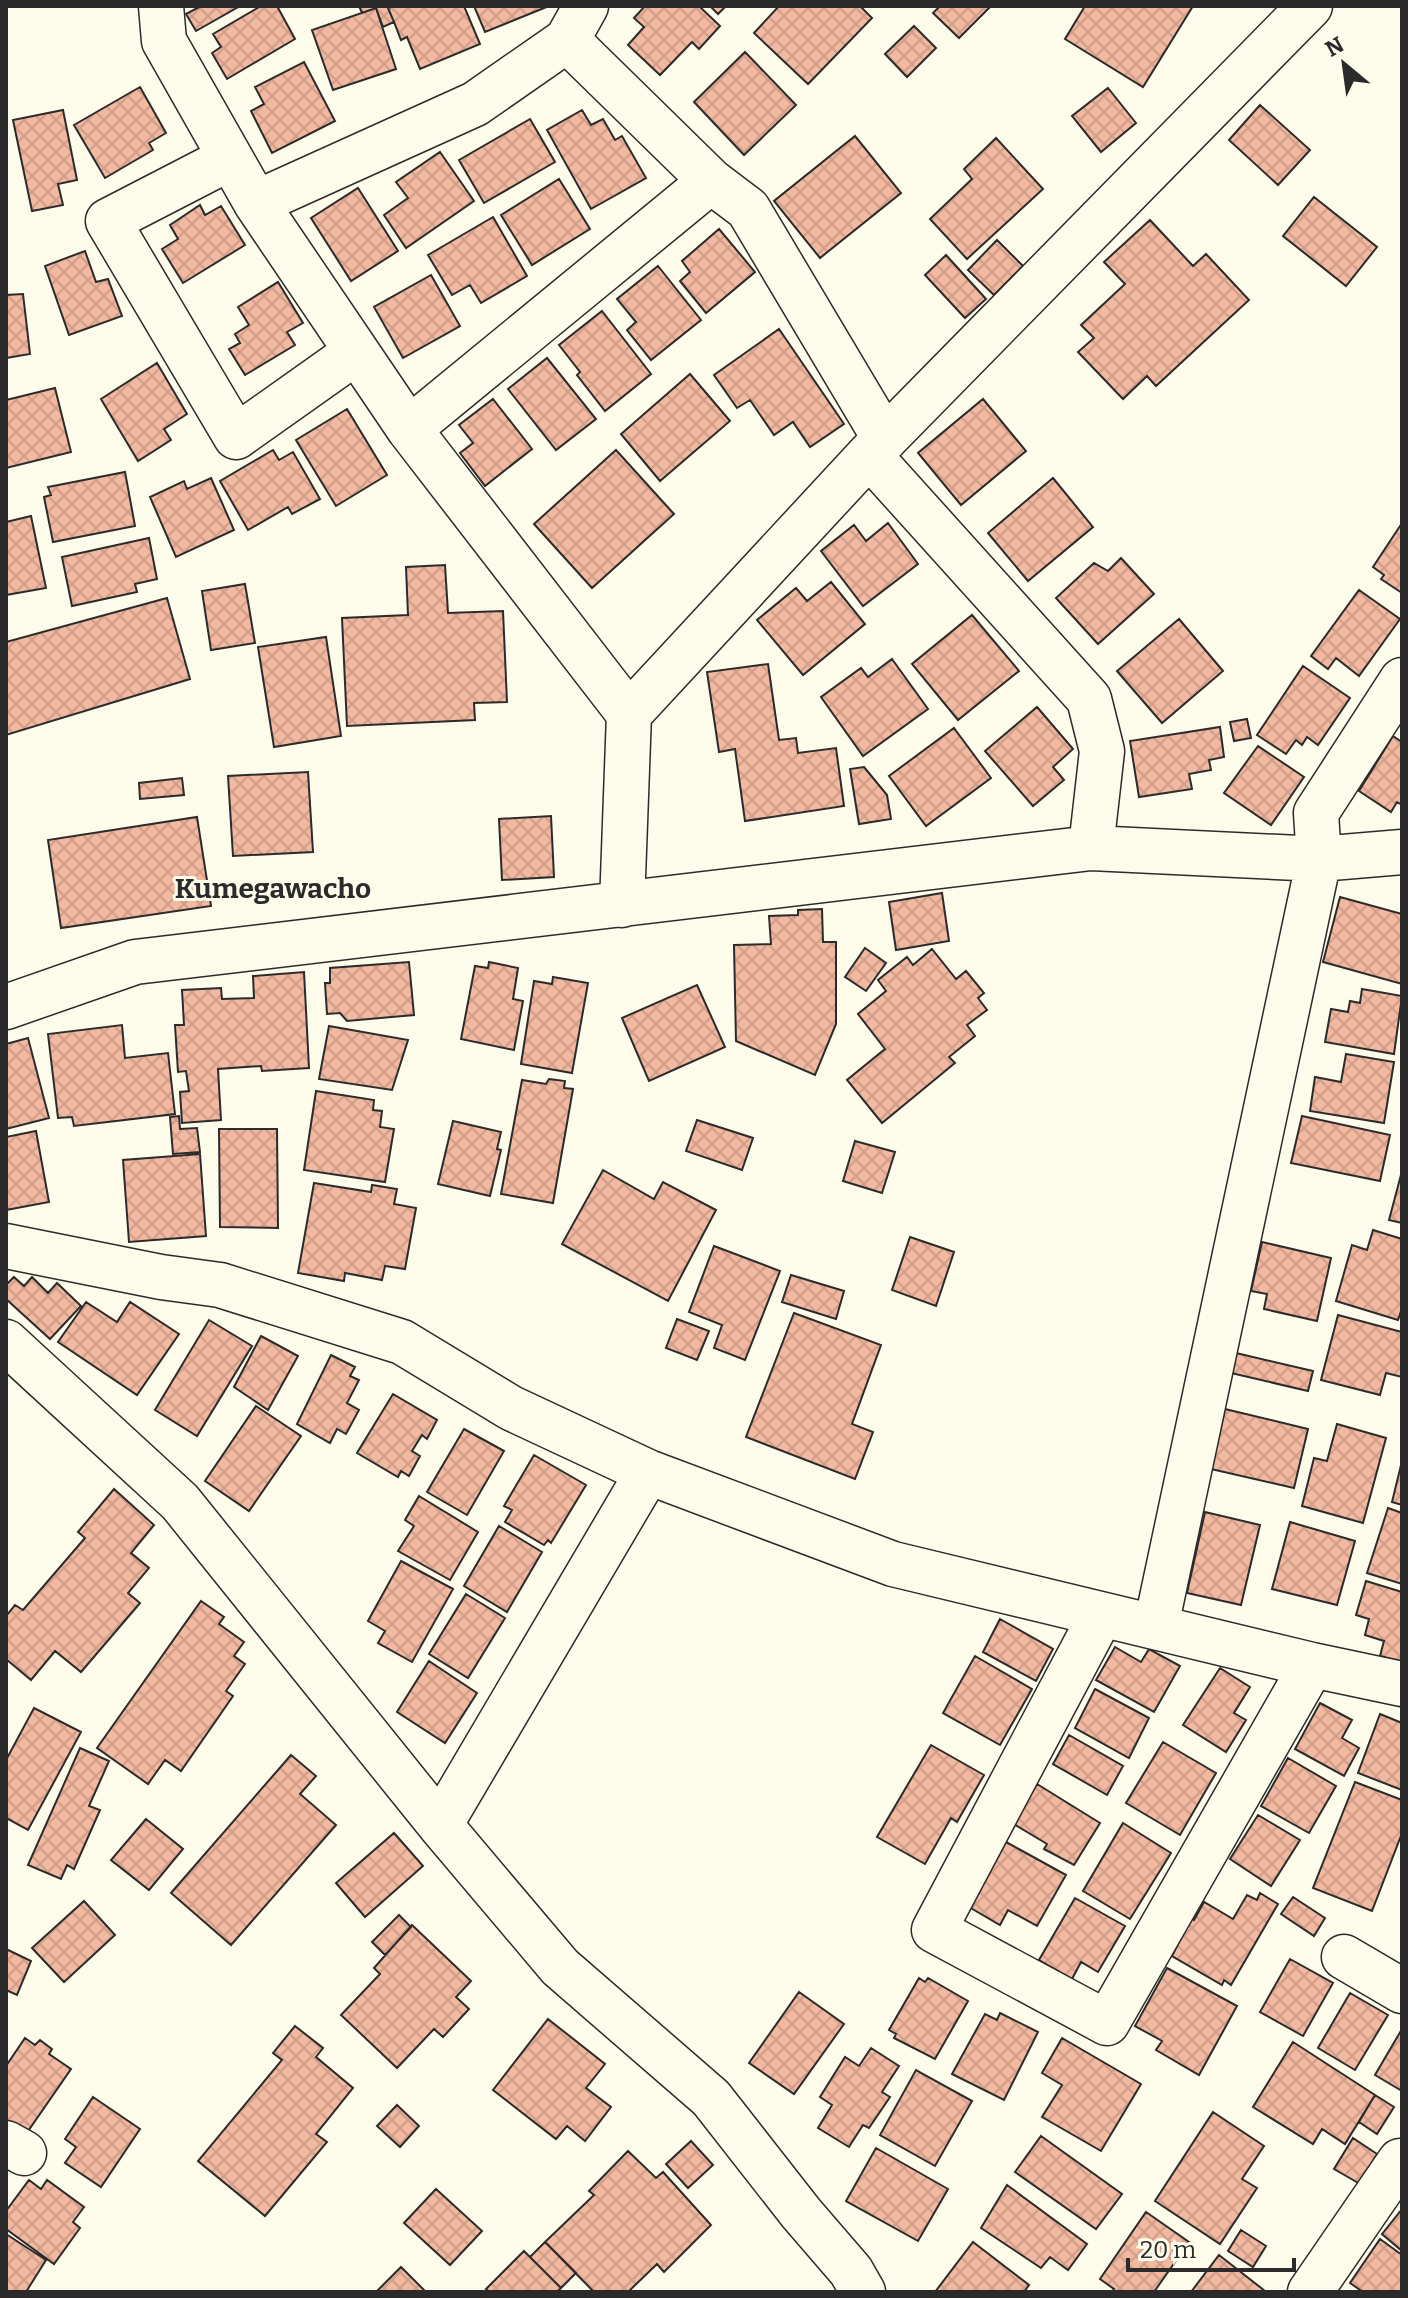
<svg xmlns="http://www.w3.org/2000/svg" width="1408" height="2298" font-family="Bitter,serif">
  <defs>
    <pattern id="building-cross-hatch" width="8" height="8" patternUnits="userSpaceOnUse" patternTransform="scale(2)"><rect width="8" height="8" fill="#f2b8a0"/><path d="M0 0l8 8M0 8l8-8" fill="none" stroke="#d09e8a"/></pattern>
  </defs>
  <rect width="100%" height="100%" fill="#fdfbea"/>
  <path fill="url(#building-cross-hatch)" stroke="#2b2b2b" stroke-width="2" d="M201 6H240L196 31 186 14Z
    M261 6H277L295 39 227 79 212 53 221 47 213 34Z
    M359 6H393L388 8 394 22 383 27 376 8 362 13Z
    M394 6H464L480 44 420 69 407 37 401 40 394 22 388 8Z
    M474 6H549L485 32Z
    M645 6H699L720 26 699 49 692 42 660 75 628 45 644 27 634 18Z
    M710 6H726L718 14Z
    M779 6H860L872 18 808 84 754 33Z
    M940 6H991L959 38 933 13Z
    M1085 6H1193L1143 87 1065 39Z
    M376 8 396 69 333 90 312 30Z
    M914 26 936 48 907 77 885 54Z
    M745 52 796 105 744 155 694 102Z
    M304 62 335 121 272 153 251 111 264 104 255 87Z
    M140 87 166 133 149 143 153 150 105 178 74 125Z
    M1108 88 1136 123 1101 152 1072 116Z
    M1260 105 1310 150 1278 185 1229 140Z
    M63 110 77 180 58 184 63 205 32 211 13 120Z
    M582 110 591 125 603 119 615 140 622 136 646 178 591 209 547 130Z
    M530 119 555 162 484 203 459 160Z
    M855 136 901 193 820 258 774 201Z
    M996 138 1043 189 967 259 930 219 972 179 964 169Z
    M440 152 474 201 406 248 384 215 408 198 396 182Z
    M559 179 590 229 532 265 501 215Z
    M358 188 398 251 351 281 311 218Z
    M1314 197 1377 247 1346 286 1283 236Z
    M200 205 205 215 221 206 245 245 183 283 162 249 178 239 170 225Z
    M493 217 527 276 481 303 470 285 452 295 428 255Z
    M1150 220 1193 266 1206 254 1249 300 1156 386 1147 376 1123 399 1078 352 1094 338 1081 325 1125 284 1104 262Z
    M719 229 755 272 706 313 680 281 690 272 682 261Z
    M997 240 1023 266 994 295 968 270Z
    M85 251 96 282 108 279 122 316 69 335 45 266Z
    M946 255 986 299 965 318 925 275Z
    M658 266 701 320 651 360 627 330 636 322 617 299Z
    M431 275 460 326 403 358 374 307Z
    M278 282 303 323 287 332 295 345 245 375 229 349 240 343 235 334 249 325 238 307Z
    M23 294 30 354 6 358V295Z
    M602 311 651 374 605 411 577 375 580 372 559 345Z
    M779 329 844 424 810 447 793 422 774 435 750 400 737 408 714 375Z
    M547 358 596 419 556 450 508 389Z
    M157 363 187 414 164 429 171 440 138 461 101 399Z
    M690 374 730 421 660 481 621 434Z
    M55 388 71 452 6 468V400Z
    M493 399 532 449 485 486 460 453 473 443 459 425Z
    M983 399 1026 451 961 505 918 453Z
    M347 409 387 475 336 506 296 440Z
    M273 450 279 460 293 452 320 499 292 514 288 507 248 530 220 481Z
    M616 450 674 514 592 588 534 524Z
    M125 472 135 526 53 542 44 497 51 495 48 487Z
    M211 478 234 530 176 557 150 497 184 481 187 489Z
    M1053 478 1093 527 1028 581 988 533Z
    M31 516 46 588 6 595V522Z
    M888 523 918 564 863 606 821 551 854 525 866 541Z
    M1402 523V593L1381 579 1384 575 1373 567Z
    M149 538 157 579 135 584 137 592 72 606 62 557Z
    M1121 558 1154 594 1098 644 1056 598 1094 563 1108 571Z
    M445 565 448 613 503 611 507 702 474 703 475 720 347 726 342 618 408 615 406 567Z
    M831 582 865 624 803 675 757 620 796 588 807 601Z
    M245 584 255 643 211 650 202 591Z
    M1359 590 1400 619 1359 676 1336 658 1328 669 1311 656Z
    M167 598 190 679 6 735V642Z
    M972 615 1019 671 958 720 912 664Z
    M1179 619 1223 671 1162 723 1117 671Z
    M326 637 341 736 274 747 258 647Z
    M892 659 928 709 863 756 821 697 861 668 868 677Z
    M768 664 779 740 796 738 798 753 836 748 844 806 745 821 735 749 719 752 707 672Z
    M1303 666 1350 698 1318 745 1307 737 1302 745 1296 740 1286 754 1257 735Z
    M1037 707 1073 749 1053 767 1064 780 1033 806 985 751Z
    M1247 719 1251 738 1234 741 1230 722Z
    M1220 727 1224 757 1209 760 1211 770 1189 774 1192 789 1139 797 1130 741Z
    M954 728 991 778 926 826 889 776Z
    M1393 736 1402 742V805L1397 802 1391 812 1359 791Z
    M1258 746 1304 777 1271 825 1224 793Z
    M864 767 887 795 891 819 859 824 850 769Z
    M308 772 313 852 233 856 228 776Z
    M182 778 184 795 140 799 139 783Z
    M551 816 554 877 502 880 499 819Z
    M197 817 211 906 61 928 48 840Z
    M942 893 949 941 896 950 889 902Z
    M1340 897 1402 914V984L1323 962Z
    M822 909 823 942H836V1024L815 1075 736 1041 734 945 771 944 769 916 798 915V910Z
    M865 948 886 963 866 991 845 977Z
    M932 949 956 979 966 971 984 993 978 998 987 1010 967 1025 975 1036 949 1057 955 1063 882 1123 847 1080 885 1049 858 1014 886 991 878 980 907 957 913 965Z
    M409 962 414 1015 347 1021 340 1013 327 1014 325 983H330V968Z
    M489 962 518 968 513 999 523 1001 514 1050 461 1039 475 966 488 968Z
    M304 972 309 1068 262 1071 261 1066 218 1069 221 1120 182 1123 180 1092 189 1091 186 1071 178 1072 175 1025H184L182 990 221 988 222 999 254 998 253 976Z
    M553 977 588 983 572 1073 521 1064 534 981 552 984Z
    M697 985 725 1047 649 1081 622 1018Z
    M1362 989 1402 996 1394 1054 1325 1042 1331 1009 1348 1012 1350 1001 1360 1003Z
    M122 1025 125 1058 168 1053 175 1114 74 1126 72 1117 58 1118 48 1034Z
    M329 1026 408 1040 392 1090 319 1079Z
    M28 1038 49 1118 6 1129V1044Z
    M1346 1054 1394 1062 1384 1123 1310 1111 1315 1077 1341 1082Z
    M549 1079 565 1081 564 1088 573 1089 553 1203 501 1194 522 1080 546 1084Z
    M316 1091 374 1100 373 1110 382 1111 380 1127 394 1129 385 1182 304 1170Z
    M179 1116 180 1129 197 1128 200 1152 173 1154 170 1117Z
    M1302 1116 1390 1135 1380 1181 1291 1163Z
    M697 1120 753 1138 742 1170 686 1151Z
    M453 1121 501 1132 497 1149 501 1150 490 1196 438 1184Z
    M219 1129H277L278 1228 220 1227Z
    M36 1131 49 1202 6 1210V1137Z
    M855 1141 895 1152 882 1193 843 1181Z
    M200 1154 206 1236 129 1242 123 1160Z
    M603 1170 654 1199 663 1182 716 1210 668 1301 562 1244Z
    M1402 1171V1223L1389 1220Z
    M314 1183 371 1192 372 1185 397 1189 394 1204 416 1208 405 1269 385 1266 382 1280 345 1273 344 1281 298 1273Z
    M1373 1230 1402 1239V1308L1398 1320 1336 1301 1352 1245 1367 1250Z
    M910 1237 954 1252 936 1306 892 1290Z
    M1262 1242 1331 1258 1317 1321 1264 1309 1267 1294 1251 1291Z
    M714 1246 780 1271 745 1360 714 1348 722 1325 689 1312Z
    M791 1275 844 1291 836 1319 782 1302Z
    M14 1277 24 1286 32 1277 48 1293 57 1283 81 1306 50 1339 6 1299V1285Z
    M86 1302 117 1322 130 1302 179 1334 137 1395 58 1342Z
    M794 1313 881 1345 852 1424 873 1432 855 1479 746 1437Z
    M1338 1315 1402 1332V1377L1386 1373 1380 1395 1321 1380Z
    M677 1319 709 1331 697 1360 666 1348Z
    M209 1320 252 1346 197 1436 155 1410Z
    M261 1336 298 1356 268 1410 234 1387Z
    M1236 1353 1313 1371 1308 1391 1231 1373Z
    M331 1355 355 1367 350 1376 359 1380 347 1403 359 1410 346 1434 337 1429 330 1443 297 1424Z
    M393 1394 437 1420 427 1439 422 1435 412 1451 420 1456 409 1476 401 1471 398 1477 357 1453Z
    M256 1406 301 1436 249 1511 205 1481Z
    M1225 1409 1308 1429 1294 1488 1211 1469Z
    M1337 1424 1386 1438 1363 1523 1302 1506 1314 1458 1327 1461Z
    M464 1429 504 1451 467 1515 427 1492Z
    M534 1455 586 1485 551 1543 548 1540 544 1545 505 1522 512 1510 504 1506Z
    M1402 1461V1505L1392 1502Z
    M114 1489 154 1525 131 1553 149 1568 128 1593 140 1603 81 1672 55 1651 31 1680 6 1659V1616L15 1605 23 1610 85 1538 78 1532Z
    M419 1496 478 1532 450 1580 398 1551 414 1526 405 1520Z
    M1388 1508 1402 1513V1584L1367 1573Z
    M1205 1512 1260 1525 1241 1605 1187 1593Z
    M1290 1522 1355 1541 1337 1605 1272 1589Z
    M499 1526 542 1552 507 1612 464 1586Z
    M401 1561 453 1589 412 1662 378 1643 385 1631 368 1621Z
    M1366 1581 1402 1592V1662L1380 1656 1384 1641 1365 1635 1369 1619 1356 1615Z
    M466 1594 505 1618 468 1678 429 1654Z
    M201 1601 224 1617 219 1624 244 1642 234 1656 245 1664 226 1691 233 1696 181 1771 165 1760 148 1784 97 1748Z
    M1000 1619 1053 1649 1036 1681 983 1652Z
    M1115 1647 1141 1662 1149 1649 1180 1666 1154 1712 1096 1680Z
    M975 1656 1032 1689 1000 1745 943 1713Z
    M429 1661 477 1693 445 1743 397 1712Z
    M1220 1668 1250 1687 1234 1713 1246 1720 1226 1752 1183 1725Z
    M1095 1689 1149 1718 1129 1758 1075 1728Z
    M1320 1703 1352 1720 1342 1738 1359 1748 1344 1776 1295 1749Z
    M34 1708 81 1732 28 1830 6 1818V1760Z
    M1380 1714 1402 1723V1790L1358 1773Z
    M1069 1735 1123 1766 1107 1795 1053 1764Z
    M1163 1742 1216 1773 1180 1835 1126 1803Z
    M931 1745 984 1775 957 1822 951 1818 925 1864 877 1837Z
    M80 1748 109 1761 89 1806 100 1810 74 1869 67 1865 61 1879 28 1865Z
    M291 1755 316 1776 300 1794 336 1825 231 1945 171 1893Z
    M1288 1758 1336 1786 1309 1833 1261 1806Z
    M1355 1782 1402 1800V1833L1372 1911 1313 1888Z
    M1037 1784 1100 1823 1074 1865 1044 1849 1047 1844 1012 1823Z
    M1258 1815 1300 1840 1271 1886 1230 1859Z
    M146 1819 183 1849 149 1890 111 1860Z
    M1123 1823 1171 1853 1130 1919 1083 1891Z
    M394 1833 423 1866 365 1917 336 1883Z
    M1006 1842 1066 1875 1037 1926 1008 1910 1000 1925 969 1907Z
    M1260 1893 1278 1904 1231 1985 1224 1980 1222 1985 1172 1956 1191 1918 1194 1920 1204 1902 1233 1919 1247 1895 1257 1900Z
    M1293 1897 1325 1918 1314 1936 1281 1914Z
    M1075 1898 1125 1926 1098 1972 1081 1962 1072 1979 1039 1960Z
    M84 1901 115 1935 64 1982 32 1948Z
    M399 1915 411 1927 385 1955 372 1942Z
    M412 1925 471 1981 456 1997 469 2009 443 2037 434 2029 397 2068 341 2015 380 1974 374 1968Z
    M6 1949 31 1961 17 1995 6 1990Z
    M1290 1959 1333 1983 1303 2036 1260 2012Z
    M1167 1968 1237 2006 1199 2075 1156 2050 1162 2041 1135 2026Z
    M919 1978 925 1982 928 1978 968 2001 935 2059 894 2038 896 2034 889 2030Z
    M799 1992 844 2024 794 2094 749 2063Z
    M1350 1993 1388 2015 1355 2070 1318 2048Z
    M1000 2013 1038 2032 1004 2100 952 2074 985 2014 997 2020Z
    M548 2019 605 2064 586 2088 611 2107 585 2141 567 2126 556 2139 493 2090Z
    M295 2026 323 2048 316 2057 353 2088 316 2134 327 2142 265 2216 198 2161 282 2060 273 2053Z
    M1402 2029V2091L1375 2075Z
    M25 2038 35 2045 40 2040 52 2049 49 2054 71 2069 26 2134 6 2120V2066Z
    M1062 2038 1141 2084 1101 2151 1042 2117 1062 2085 1042 2073Z
    M1293 2042 1375 2095 1345 2144 1322 2129 1313 2144 1253 2107Z
    M871 2048 899 2066 882 2092 890 2097 869 2128 863 2125 849 2147 818 2128 832 2105 820 2097 845 2057 859 2066Z
    M916 2070 972 2101 935 2166 880 2135Z
    M1375 2095 1394 2107 1377 2134 1359 2122Z
    M93 2097 140 2129 101 2187 65 2163 76 2147 65 2139Z
    M397 2105 419 2126 400 2147 377 2126Z
    M1213 2112 1264 2146 1242 2179 1257 2188 1220 2244 1155 2201Z
    M1041 2136 1122 2194 1096 2229 1015 2172Z
    M1353 2138 1377 2154 1360 2184 1334 2169Z
    M691 2141 713 2165 688 2188 666 2164Z
    M876 2148 948 2189 918 2241 846 2201Z
    M628 2151 656 2178 663 2172 711 2225 664 2272 657 2264 628 2292H594L545 2242 594 2195 589 2191Z
    M29 2180 41 2189 47 2180 84 2207 73 2222 80 2228 54 2264 6 2229V2211Z
    M1007 2185 1087 2244 1068 2270 1050 2257 1041 2268 981 2228Z
    M436 2189 482 2231 450 2265 404 2223Z
    M1402 2209V2251L1382 2234Z
    M1146 2212 1189 2242 1154 2292H1112L1114 2289 1100 2279Z
    M1241 2230 1266 2246 1253 2267 1228 2251Z
    M6 2234 46 2260 26 2292H6Z
    M1380 2239 1402 2255V2292H1363L1350 2283Z
    M545 2242 576 2273 561 2288 530 2257Z
    M973 2242 1029 2285 1024 2292H935Z
    M524 2251 561 2288 557 2292H490L486 2289Z
    M1219 2255 1265 2291 1264 2292H1191Z
    M401 2267 425 2291 376 2292Z"/>
  <g fill="none" stroke-linecap="round" stroke-linejoin="round">
    <g stroke="#2b2b2b" stroke-width="47">
      <path id="minor" d="M161 6 164 41 256 203 409 429 629 714
        M567 40 711 181 748 209 885 439
        M230 158 108 221 236 437 356 352
        M256 203 475 104 567 40 586 6
        M409 429 711 181
        M869 455 1089 699 1102 751 1091 848
        M622 905 629 714 869 455 1310 6
        M6 1007 135 962 1091 848 1319 859 1402 852
        M6 1246 161 1277 220 1285 402 1342 511 1408 648 1472 893 1564 1312 1665 1402 1684
        M6 1342 180 1502 440 1825 560 1967 711 2098 801 2213 851 2271 863 2292
        M1101 1615 934 1930 1107 2023 1312 1665
        M1156 1626 1319 859 1316 813 1402 680
        M440 1825 648 1472
        M1344 1957 1402 1991
        M6 2143 24 2153
        M1310 2292 1400 2161 1402 2162"/>
    </g>
    <use href="#minor" stroke="#fdfbea" stroke-width="44"/>
  </g>
  <g text-anchor="middle" stroke-width="6" stroke-linejoin="round" paint-order="stroke">
    <g font-size="28" font-weight="bold" fill="#2b2b2b" stroke="#fdfbea">
      <text x="273" y="898">Kumegawacho</text>
    </g>
  </g>
  <rect width="1408" height="2298" fill="none" stroke="#2b2b2b" stroke-width="16"/>
  <g transform="translate(1344 64) rotate(331)" stroke="#fdfbea" stroke-width="6" paint-order="stroke">
  <path d="M0-6L14 30L0 20L-14 30Z" fill="#2b2b2b"/>
  <text y="-12" font-size="22" font-weight="bold" text-anchor="middle" fill="#2b2b2b">N</text>
  </g>
  <path d="M1128 2258v12h166v-12" fill="none" stroke="#2b2b2b" stroke-width="4"/>
  <text x="1140" y="2258" font-size="24" fill="#2b2b2b" stroke="#fdfbea" stroke-width="6" paint-order="stroke">20 m</text>
</svg>
